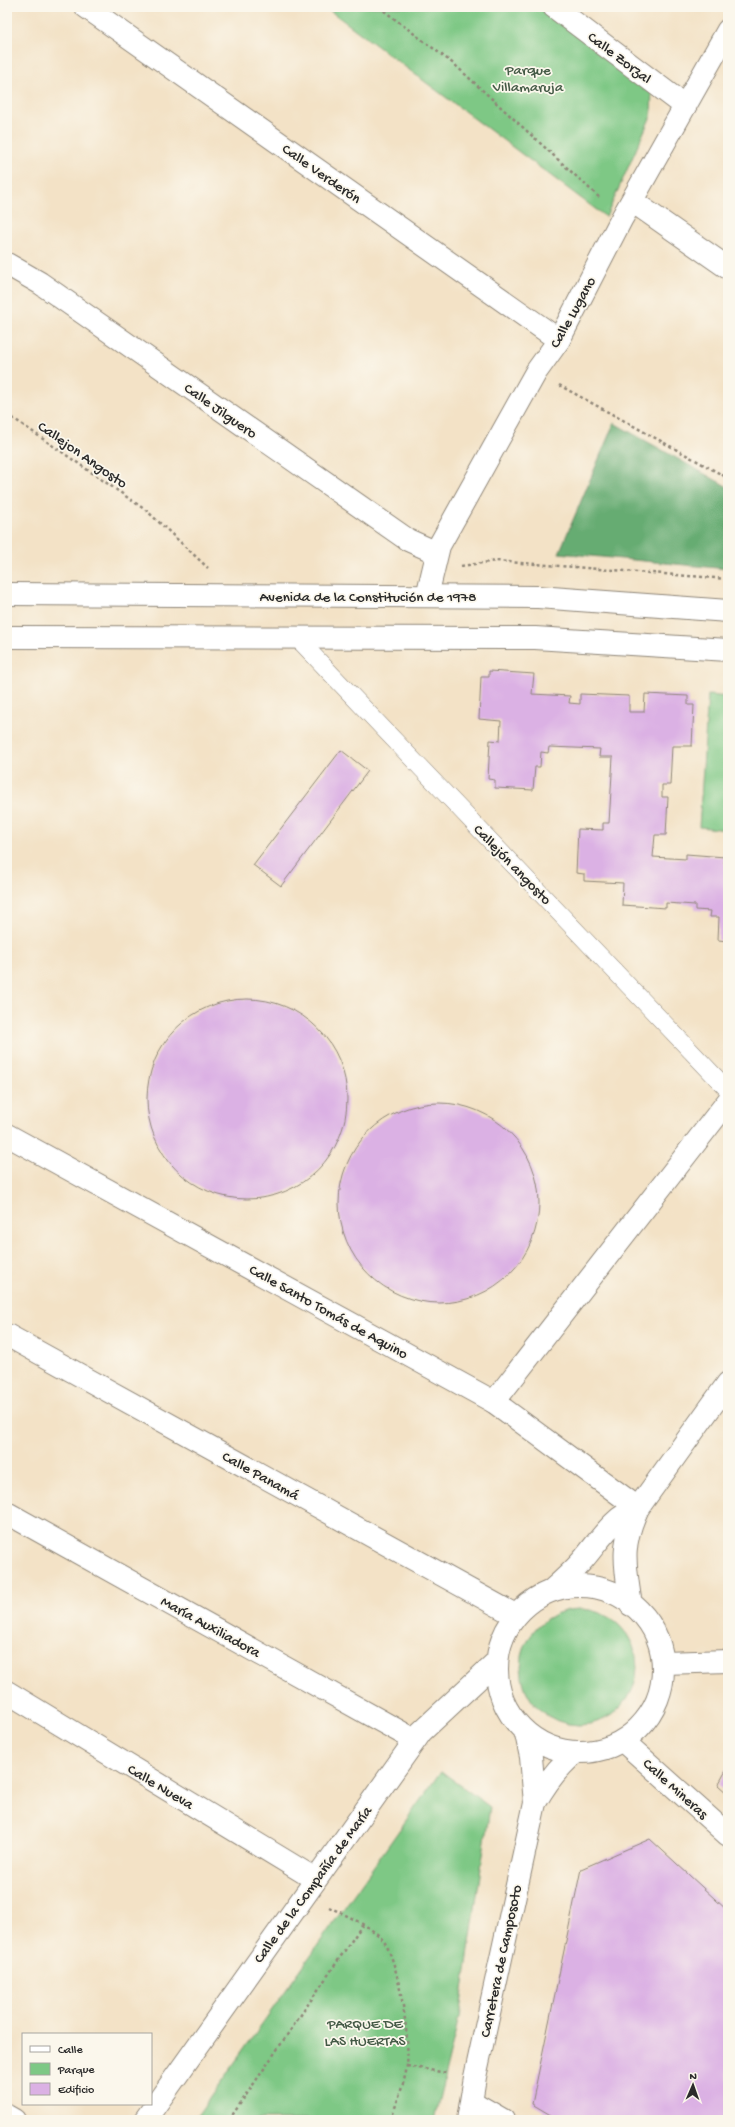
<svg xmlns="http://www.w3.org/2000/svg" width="735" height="2127" font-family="'Gochi Hand',sans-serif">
  <rect width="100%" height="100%" fill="#fbf7ec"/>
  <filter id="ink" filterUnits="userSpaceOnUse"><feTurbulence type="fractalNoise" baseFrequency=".025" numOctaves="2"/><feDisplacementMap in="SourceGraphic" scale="8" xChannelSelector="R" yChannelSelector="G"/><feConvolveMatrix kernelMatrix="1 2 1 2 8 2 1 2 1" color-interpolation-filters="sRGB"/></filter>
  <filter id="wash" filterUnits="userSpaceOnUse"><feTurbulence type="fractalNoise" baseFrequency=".012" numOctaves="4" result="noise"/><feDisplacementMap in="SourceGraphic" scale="16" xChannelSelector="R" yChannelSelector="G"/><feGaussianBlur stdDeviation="0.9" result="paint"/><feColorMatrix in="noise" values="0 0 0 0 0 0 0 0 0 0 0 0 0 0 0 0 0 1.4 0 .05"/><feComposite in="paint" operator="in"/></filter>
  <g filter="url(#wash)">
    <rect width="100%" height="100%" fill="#f3e2c6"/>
    <path fill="#7ec885" stroke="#547a58" d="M325 7H543L652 89 651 116 606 217Z
      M708 695 728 697V830L699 827Z
      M521 1667a58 58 0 1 1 116 0a58 58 0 1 1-116 0Z
      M441 1771 490 1807 459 2017 434 2120H194Z"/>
    <path fill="#66ac72" stroke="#486c4e" d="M614 423 728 487V569L559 553Z"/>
    <g id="blocks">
      <path fill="#dbb1e4" d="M489 671 534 674 532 694 570 696 569 703 580 704V694L629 696V712H644L645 694 688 696V705H694L692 746H672L670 785H662V797H668L666 835H655L653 857 686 859V854L725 857 724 863 728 864V941L718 940 719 917H710L711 911 695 910V905L666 903V908L622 905 623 883 584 881V874L576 873 578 829 603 830V823H609L613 757H599L600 749 549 747 548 753 541 752 540 767H535L533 790 495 788V780L488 779 490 740 500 741 501 721 479 719 481 677H489Z
        M341 750 368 771 281 886 253 865Z
        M147 1099a100 100 0 1 1 200 0a100 100 0 1 1-200 0Z
        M339 1203a100 100 0 1 1 200 0a100 100 0 1 1-200 0Z
        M728 1767V1794L718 1785Z
        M650 1839 728 1911V2120H559L532 2104 581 1869Z"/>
    </g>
  </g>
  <g filter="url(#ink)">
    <use href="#blocks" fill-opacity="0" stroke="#8f8678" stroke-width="1"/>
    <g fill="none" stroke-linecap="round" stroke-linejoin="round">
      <g stroke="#8f8678" stroke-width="18">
        <path id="service" d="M297 638 728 1090"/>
      </g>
      <g stroke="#8f8678" stroke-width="24">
        <path id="pedestrian" d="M554 7 685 106
          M7 1135 494 1402 638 1508"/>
      </g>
      <g stroke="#8f8678" stroke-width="24">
        <path id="minor" d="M86 7 559 340
          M632 201 728 268
          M7 264 40 283 408 540 437 553
          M427 596 439 546 536 372 559 340 622 218 728 30
          M494 1402 728 1101
          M7 1513 415 1740
          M7 1692 315 1879
          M472 2102 503 2120"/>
      </g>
      <g stroke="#8f8678" stroke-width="24">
        <path id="tertiary" d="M7 594 538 597 728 611
          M7 637 535 638 728 650
          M7 1335 515 1615
          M497 1669a83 83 0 1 1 166 0a83 83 0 1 1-166 0Z
          M552 1590C562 1581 572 1572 581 1562 598 1543 613 1516 638 1508
          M631 1605C625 1565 620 1546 638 1508L728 1383
          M664 1663 728 1661
          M623 1741 728 1835
          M535 1803C546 1783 557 1768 575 1753
          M7 2116 14 2120
          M145 2120 421 1732 496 1662
          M468 2120 475 2077 535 1803 531 1757 526 1734"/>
      </g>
      <path stroke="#8f8678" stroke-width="2.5" stroke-dasharray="3 3" stroke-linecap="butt" d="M379 7 455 65 601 199
        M559 385 728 478
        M7 414 147 511 208 568
        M461 566 496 561 728 579
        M329 1907C345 1915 376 1928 385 1943 399 1966 410 2037 407 2065 405 2083 396 2103 391 2120
        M407 2066 447 2073
        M229 2120 363 1924"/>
      <use href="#service" stroke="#fff" stroke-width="17"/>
      <use href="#pedestrian" stroke="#fff" stroke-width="22"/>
      <use href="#minor" stroke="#fff" stroke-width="22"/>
      <use href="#tertiary" stroke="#fff" stroke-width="22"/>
    </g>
  </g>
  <g text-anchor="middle" stroke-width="3.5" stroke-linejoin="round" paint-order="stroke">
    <g font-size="15" fill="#2b2b2b" stroke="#fbf7ec">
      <text transform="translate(620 57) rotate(37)" y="5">Calle Zorzal</text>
      <text transform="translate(322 173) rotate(35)" y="5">Calle Verderón</text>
      <text transform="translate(572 312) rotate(-61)" y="5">Calle Lugano</text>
      <text transform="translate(221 410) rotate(35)" y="5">Calle Jilguero</text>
      <text transform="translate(83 454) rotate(35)" y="5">Callejon Angosto</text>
      <text x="368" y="601">Avenida de la Constitución de 1978</text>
      <text transform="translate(513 864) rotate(46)" y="5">Callejón angosto</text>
      <text transform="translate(329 1311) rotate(29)" y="5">Calle Santo Tomás de Aquino</text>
      <text transform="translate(261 1475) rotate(29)" y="5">Calle Panamá</text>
      <text transform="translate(211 1626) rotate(29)" y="5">María Auxiliadora</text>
      <text transform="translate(161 1786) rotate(31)" y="5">Calle Nueva</text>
      <text transform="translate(676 1788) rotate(42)" y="5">Calle Mineras</text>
      <text transform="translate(312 1884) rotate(-54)" y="5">Calle de la Compañía de María</text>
      <text transform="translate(500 1961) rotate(-78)" y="5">Carretera de Camposoto</text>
    </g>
    <g font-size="15" fill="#445a46" stroke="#fbf7ec">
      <text x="528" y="74">Parque<tspan x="528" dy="17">Villamaruja</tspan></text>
      <text x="365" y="2028">PARQUE DE<tspan x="365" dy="17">LAS HUERTAS</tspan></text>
    </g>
  </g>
  <rect width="735" height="2127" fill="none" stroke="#fbf7ec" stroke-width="24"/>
  <rect x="22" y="2033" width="130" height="72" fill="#fbf7ec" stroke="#a8a59f"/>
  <rect x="30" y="2046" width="20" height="6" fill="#ffffff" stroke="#a8a59f"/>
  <text x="58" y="2053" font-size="12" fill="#2b2b2b">Calle</text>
  <rect x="30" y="2063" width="20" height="12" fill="#7ec885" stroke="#a8a59f"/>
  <text x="58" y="2073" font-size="12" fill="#2b2b2b">Parque</text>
  <rect x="30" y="2083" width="20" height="12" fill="#dbb1e4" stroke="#a8a59f"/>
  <text x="58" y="2093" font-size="12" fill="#2b2b2b">Edificio</text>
  <g transform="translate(693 2085) rotate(2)" stroke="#fbf7ec" stroke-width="3" paint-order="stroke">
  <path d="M0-3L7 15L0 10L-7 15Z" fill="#2b2b2b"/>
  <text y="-6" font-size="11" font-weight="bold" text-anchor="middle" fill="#2b2b2b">N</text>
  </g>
</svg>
